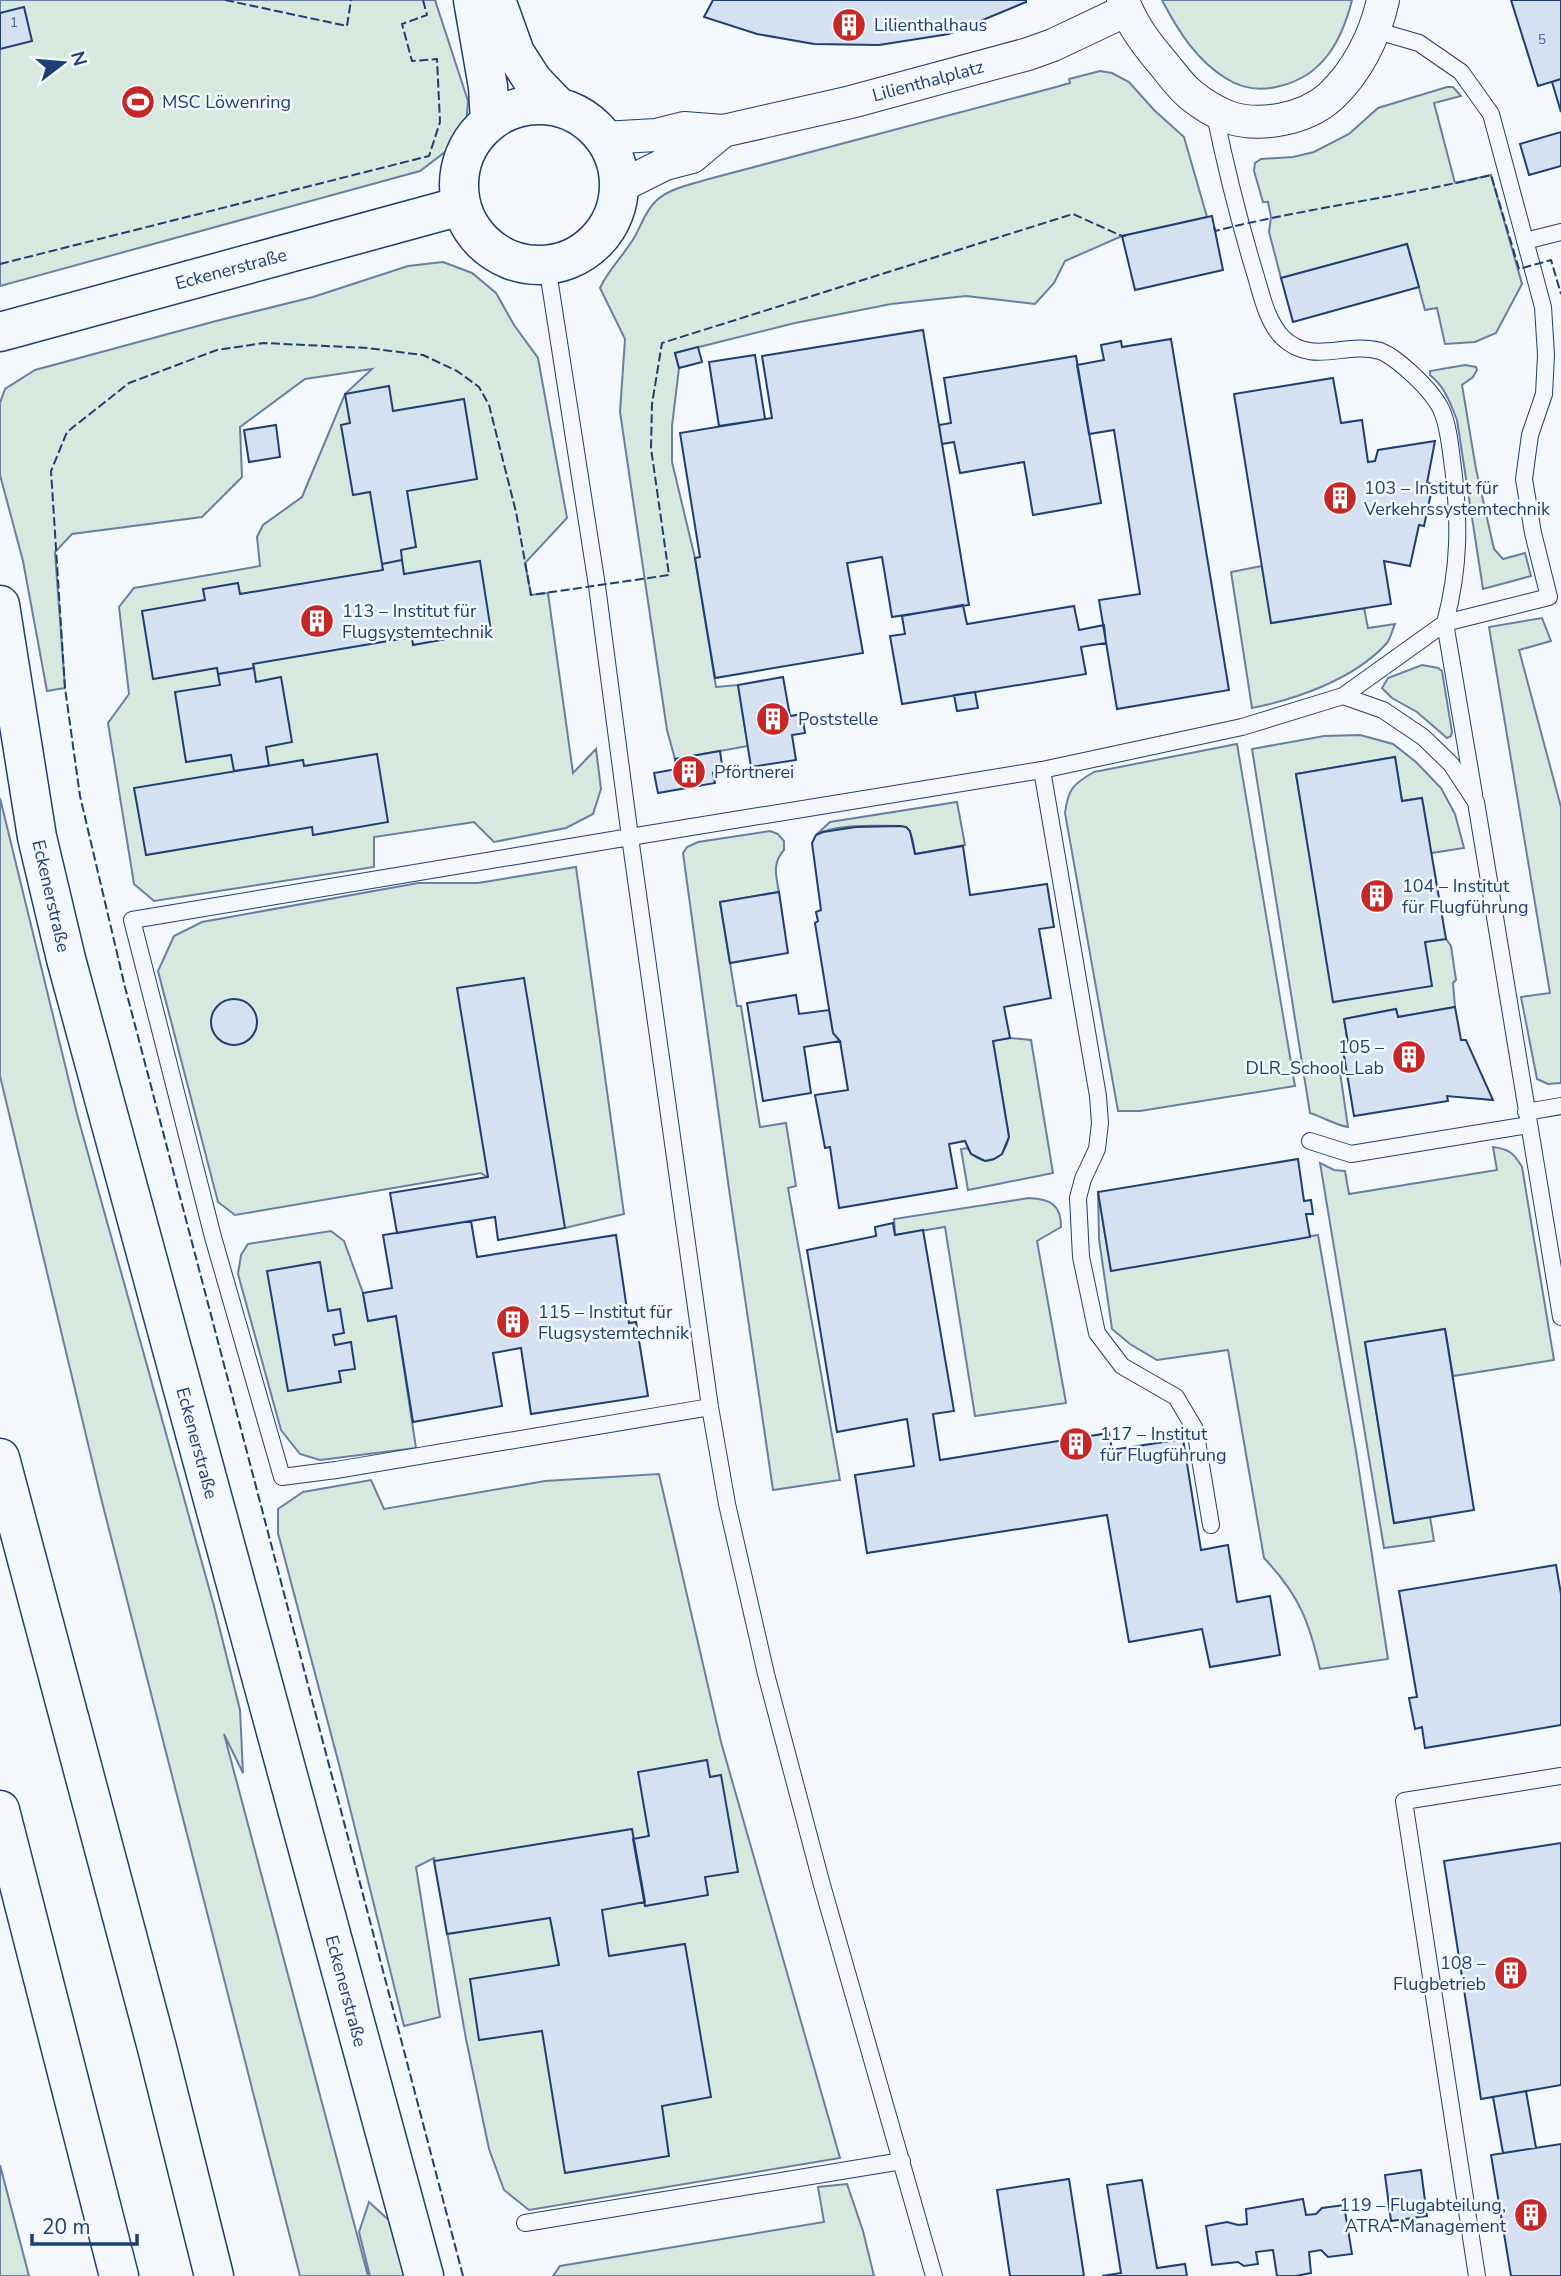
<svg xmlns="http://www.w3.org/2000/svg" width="1561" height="2276" font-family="'Nunito Sans',sans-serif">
  <rect width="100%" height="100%" fill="#f4f7fb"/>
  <path fill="#d7e8df" stroke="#687fa3" stroke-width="2" d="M0 0H435L468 101 466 126 458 142 420 171 0 286Z
    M1162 0H1352C1342 40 1323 76 1280 86 1262 91 1243 89 1227 79 1197 61 1178 31 1162 0Z
    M1100 71 1112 73 1129 82 1154 110 1184 137 1207 217 1122 236 1065 261 1054 283 1035 304 966 296 891 304 795 323 675 353 679 368 672 426V462L695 558 716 687 738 685 748 746 675 759 667 730 620 412 625 339 600 288C609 269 623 256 634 238 641 226 645 211 656 201 668 189 689 185 705 180L1056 87 1070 83 1069 79Z
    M1447 87H1453L1461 96 1434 103 1455 183 1491 175 1522 284 1496 333 1475 342 1445 344 1437 308 1425 310 1407 244 1281 278 1269 232 1271 217 1268 202H1263L1254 171 1255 163 1261 159 1293 157 1314 152 1349 134 1378 108Z
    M443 262 472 273 496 293 514 325 538 358 567 518 525 563 531 595 548 593 573 773 596 749 601 789 593 814 566 828 494 842 474 822 374 837V867L154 901 134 884 108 723 129 694 119 607 134 588 260 566 257 537 263 525 302 497 345 394 372 369 305 379 240 427 242 477 202 517 72 534 55 552 65 688 47 691 23 561 0 475V403L5 389 35 370 216 321 313 297 408 266Z
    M1465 365 1476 367 1477 370 1473 377 1462 385 1476 469 1494 549 1503 559 1525 553 1531 576 1483 589 1457 420C1450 402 1445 387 1430 375V371Z
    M1262 566 1272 623 1364 608 1368 628 1395 624C1392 630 1391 639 1386 644 1354 679 1297 699 1252 708L1231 572Z
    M1542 618 1551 641 1519 650 1561 807V1083L1548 1084 1537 1079 1521 997 1550 993 1489 627Z
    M1422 665 1438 668 1442 671 1452 732 1451 736 1447 738 1417 712 1392 698 1382 688 1388 678Z
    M1360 735 1393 744 1416 762 1441 788 1455 814 1464 848 1431 853 1422 798 1402 801 1395 757 1296 774 1334 1002 1425 942 1446 939 1451 946 1456 980 1453 983 1455 1007 1398 1017 1396 1009 1344 1019 1348 1043 1343 1045 1346 1070 1340 1072 1348 1127C1335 1125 1323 1117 1310 1113L1252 749 1324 736Z
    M1237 744 1295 1086 1140 1111H1118L1065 813C1068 789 1073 784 1094 772Z
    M0 798 77 1114 214 1606 240 1710 243 1773 224 1734 368 2276H300L101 1498 0 1076Z
    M957 802 965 845 915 854C913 842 913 829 900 826 876 826 837 823 816 835L830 822Z
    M770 831 778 834 784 841V850C772 863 776 876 779 892L720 902 737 1006H741L760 1127 786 1123 796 1186 788 1188 840 1480 773 1490 729 1189 683 853 687 847 698 842Z
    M576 867 624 1214 565 1228 481 1173 235 1215 218 1202 158 971 174 936 202 922 418 883H478Z
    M1010 1038 1031 1040 1053 1173 968 1190 961 1149 967 1148C983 1170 1003 1161 1009 1137L993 1041Z
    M1493 1147C1509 1149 1514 1153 1522 1167L1554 1360 1453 1376 1445 1329 1365 1342 1394 1523 1430 1517 1434 1541 1384 1548 1320 1163 1334 1170 1345 1171 1349 1194 1497 1170Z
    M1098 1192 1111 1270 1318 1235 1356 1451 1388 1659 1320 1669C1309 1621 1299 1595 1264 1558L1228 1350 1157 1360 1130 1344 1112 1329 1099 1239Z
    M1029 1198C1050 1199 1061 1204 1061 1227L1037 1241 1066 1403 975 1416 945 1227 895 1235 894 1219Z
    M331 1231 344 1241 363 1293 368 1321 396 1316 416 1448 320 1460 300 1454 281 1430 238 1274 241 1255 248 1244Z
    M659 1474 721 1742 840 2158 529 2210 504 2190 489 2149 466 2039 434 1858 416 1867 440 2017 404 2026 341 1772 278 1533V1509L303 1492 371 1480 384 1509 545 1481Z
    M0 2165 29 2276H0Z
    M847 2184 863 2231 874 2276H553L560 2266 824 2222 818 2187Z
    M369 2202 392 2223 405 2276H370L359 2232Z"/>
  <path fill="#d5e0f0" stroke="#1d3f73" stroke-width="2" d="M713 0H1026V2L949 34 879 45 814 44 757 34 704 17Z
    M1511 0H1561V79L1538 86Z
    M24 7 32 41 0 49V13Z
    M1561 79V112L1552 82Z
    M1561 132V166L1529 175 1520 144Z
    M1212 216 1223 270 1135 290 1122 236Z
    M1407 244 1419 287 1293 322 1281 278Z
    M923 330 969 605 892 617 882 557 847 563 863 653 715 678 695 558 700 557 680 433 772 418 762 356Z
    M1171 339 1229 690 1117 709 1099 600 1140 594 1114 430 1089 434 1077 365 1104 360 1101 345 1121 341 1122 347Z
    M698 347 702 362 679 368 675 353Z
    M755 355 765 419 719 426 709 362Z
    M1076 356 1101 503 1033 515 1024 462 960 473 954 442 942 444 939 425 951 423 944 378Z
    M1333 378 1341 423 1362 420 1368 462 1375 461 1378 450 1435 441 1427 483 1433 484 1424 526 1419 525 1410 566 1384 561 1391 604 1271 623 1234 394Z
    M389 386 393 411 464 399 477 479 407 491 416 547 401 550 402 560 382 564 370 492 353 495 341 425 350 423 345 394Z
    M276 425 280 457 249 462 244 430Z
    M402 560 404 574 480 561 491 631 413 645 412 637 253 664 254 668 218 674 217 668 153 679 142 611 205 600 203 589 238 583 240 594 383 570 382 564Z
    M963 605 967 624 1074 606 1079 630 1104 625 1106 643 1081 647 1086 674 902 704 890 636 905 634 902 616Z
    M254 668 256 682 281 677 292 742 266 747 269 766 234 771 231 755 186 762 175 692 220 685 218 674Z
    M783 677 790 716 802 714 805 733 792 735 796 760 751 767 738 685Z
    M975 692 978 708 957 711 954 695Z
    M720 751 723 772 713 773 715 783 658 793 654 773 677 769 675 759Z
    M377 754 388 822 313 835 312 827 146 855 134 788 303 760 304 766Z
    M1395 757 1402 801 1422 798 1446 939 1425 942 1432 986 1333 1002 1296 774Z
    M900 826 906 827 910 831 915 854 963 846 970 895 1047 884 1054 927 1039 929 1051 998 1004 1007 1010 1038 993 1041 1009 1137 1002 1154 994 1159 985 1161 971 1154 965 1141 949 1144 957 1188 839 1208 830 1147 825 1148 815 1095 848 1090 840 1041 833 1033 815 923 818 921 816 912 821 910 812 843 816 835 823 832 856 827Z
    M779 892 788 953 730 963 720 902Z
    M524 978 565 1228 498 1240 495 1217 397 1233 390 1193 488 1177 457 988Z
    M796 995 799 1014 829 1010 833 1033 840 1041 804 1047 811 1093 763 1101 747 1003Z
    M211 1022a23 23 0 1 1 46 0a23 23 0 1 1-46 0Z
    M1455 1007 1461 1040H1466L1493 1100 1447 1096 1448 1101 1354 1116 1342 1044 1348 1043 1344 1019 1396 1009 1398 1017Z
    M1298 1159 1304 1201 1311 1200 1313 1214H1306L1310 1237 1111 1271 1098 1192Z
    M471 1221 477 1257 616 1235 629 1323 636 1322 648 1396 531 1414 521 1348 493 1353 502 1406 413 1422 396 1316 368 1321 363 1293 392 1288 383 1235Z
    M893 1223 895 1235 923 1230 954 1411 933 1414 940 1460 1109 1433 1112 1450 1183 1439 1201 1550 1228 1545 1237 1602 1270 1596 1280 1655 1210 1667 1202 1629 1129 1642 1107 1515 867 1553 855 1475 914 1466 907 1419 837 1432 807 1250 876 1236 875 1227Z
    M320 1262 328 1311 340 1309 344 1333 333 1335 335 1345 351 1342 355 1369 339 1371 341 1382 288 1391 267 1271Z
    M1445 1329 1474 1510 1394 1523 1365 1342Z
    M1556 1565 1561 1594V1725L1425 1748 1422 1727 1415 1729 1409 1698 1417 1697 1399 1591Z
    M707 1760 710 1777 721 1775 738 1872 705 1877 708 1895 645 1906 633 1839 649 1836 638 1772Z
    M632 1829 645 1902 602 1910 609 1956 685 1944 711 2097 662 2106 669 2156 565 2173 542 2031 479 2040 470 1979 559 1965 550 1918 447 1934 434 1861Z
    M1561 1843V2085L1481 2099 1444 1861Z
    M1526 2091 1536 2148 1503 2153 1493 2097Z
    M1561 2144V2276H1511L1491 2155Z
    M1421 2170 1427 2216 1391 2221 1385 2175Z
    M1069 2179 1084 2276H1010L997 2190Z
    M1142 2180 1157 2268 1185 2264 1187 2276H1102L1121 2273 1107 2185Z
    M1303 2199 1306 2215 1316 2214 1322 2208 1344 2205 1352 2254 1328 2257 1321 2250 1309 2252 1311 2273 1296 2276H1277L1273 2250 1256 2252 1258 2264 1244 2266 1238 2262 1212 2265 1206 2226 1227 2222 1238 2225 1247 2224 1246 2209Z"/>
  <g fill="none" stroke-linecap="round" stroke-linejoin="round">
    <g stroke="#1d3f73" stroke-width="18">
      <path id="service" d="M1214 110C1225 164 1238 217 1254 270 1261 292 1266 321 1283 338 1313 366 1345 341 1380 351 1391 355 1401 364 1410 372 1421 382 1434 395 1441 409 1448 424 1450 444 1452 460 1460 518 1460 567 1445 623L1549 597 1533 533 1524 479 1530 435 1544 394 1546 355 1543 307 1491 114 1461 72 1419 43 1374 30
        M1525 241 1561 232
        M547 265 597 586 630 837 1042 770 1242 727 1343 696 1383 710 1423 737 1451 764 1476 802 1561 1317
        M1343 696 1445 623 1474 794
        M1042 770 1098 1096 1100 1123 1097 1149 1083 1179 1078 1198 1081 1257 1097 1333 1122 1366 1176 1397 1195 1429 1211 1525
        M1526 1112 1561 1106
        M1310 1141 1351 1154 1528 1125
        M710 1407 336 1470 282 1477 213 1237 132 920 630 837 710 1407 727 1504 766 1674 822 1885 934 2276
        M525 2223 902 2161
        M1477 2276 1404 1801 1561 1776"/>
    </g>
    <g stroke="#1d3f73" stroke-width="34">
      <path id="minor" d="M1123 0C1132 26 1149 47 1166 67 1174 77 1182 88 1191 95 1202 104 1215 112 1228 117 1260 128 1305 119 1330 97 1357 72 1375 36 1383 0
        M603 138 656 135 684 128 723 131 851 102 1028 54 1053 45 1127 10
        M619 187 665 164 692 157 723 131"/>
    </g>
    <g stroke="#1d3f73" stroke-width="41">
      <path id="secondary" d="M473 0 488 87 490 122
        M496 0 515 53 533 81 558 107
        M459 185a80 80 0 1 1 160 0a80 80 0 1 1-160 0Z
        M0 332 461 206
        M0 605 37 837 66 959 424 2276"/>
    </g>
    <g stroke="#1d3f73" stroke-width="41">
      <path id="motorway" d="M0 1458 157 2048 214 2276
        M0 1810 119 2276"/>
    </g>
    <use href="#service" stroke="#f4f7fb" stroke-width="16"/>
    <use href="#minor" stroke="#f4f7fb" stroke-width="32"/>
    <use href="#secondary" stroke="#f4f7fb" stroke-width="38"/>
    <use href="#motorway" stroke="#f4f7fb" stroke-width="38"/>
    <path stroke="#1d3f73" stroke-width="2" stroke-dasharray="9 3.5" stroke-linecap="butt" d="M225 0 347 26 351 0
      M1214 227 1215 231C1306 208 1400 197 1491 175L1519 269 1551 260 1561 294
      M0 264 429 156 440 122 437 59 412 61 402 24 427 15 423 0
      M463 2276 125 987 80 796 65 688 51 471 67 432 129 383 217 350 264 343 367 348 423 355 457 371 479 387 489 405 516 512 531 595 669 575 651 448 652 404 662 343 1073 214 1122 236H1126"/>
  </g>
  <defs>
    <g id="building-disc" transform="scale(1.75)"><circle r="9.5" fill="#c62828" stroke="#f4f7fb"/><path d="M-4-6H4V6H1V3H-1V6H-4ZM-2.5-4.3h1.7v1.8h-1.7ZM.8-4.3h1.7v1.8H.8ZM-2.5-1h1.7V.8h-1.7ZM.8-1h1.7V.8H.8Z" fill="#fff"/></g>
    <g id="stadium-disc" transform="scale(1.75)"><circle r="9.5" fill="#c62828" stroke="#f4f7fb"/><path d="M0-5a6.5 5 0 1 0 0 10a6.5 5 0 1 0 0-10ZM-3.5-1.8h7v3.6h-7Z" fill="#fff"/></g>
  </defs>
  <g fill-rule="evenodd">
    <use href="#building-disc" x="849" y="25"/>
    <use href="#stadium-disc" x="138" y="102"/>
    <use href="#building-disc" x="1340" y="498"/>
    <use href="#building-disc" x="317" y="621"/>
    <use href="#building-disc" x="773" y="719"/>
    <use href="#building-disc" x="689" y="772"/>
    <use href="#building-disc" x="1377" y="896"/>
    <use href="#building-disc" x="1409" y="1057"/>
    <use href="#building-disc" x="513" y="1322"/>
    <use href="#building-disc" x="1076" y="1444"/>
    <use href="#building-disc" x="1511" y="1973"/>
    <use href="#building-disc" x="1531" y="2215"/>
  </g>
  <g text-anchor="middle" stroke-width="5" stroke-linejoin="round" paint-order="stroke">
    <g font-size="14" fill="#4b6792">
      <text x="14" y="27">1</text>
      <text x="1542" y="44">5</text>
    </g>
    <g font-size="18" fill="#1d3f73" stroke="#f4f7fb" text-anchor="start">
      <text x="874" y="31">Lilienthalhaus</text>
      <text x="162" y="108">MSC Löwenring</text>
      <text x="1364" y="494">103 – Institut für<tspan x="1364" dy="21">Verkehrssystemtechnik</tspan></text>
      <text x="342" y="617">113 – Institut für<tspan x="342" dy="21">Flugsystemtechnik</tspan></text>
      <text x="798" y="725">Poststelle</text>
      <text x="714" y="778">Pförtnerei</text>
      <text x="1402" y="892">104 – Institut<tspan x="1402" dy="21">für Flugführung</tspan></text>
      <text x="1384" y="1053" text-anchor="end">105 –<tspan x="1384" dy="21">DLR_School_Lab</tspan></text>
      <text x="538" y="1318">115 – Institut für<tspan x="538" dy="21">Flugsystemtechnik</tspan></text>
      <text x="1100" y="1440">117 – Institut<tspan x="1100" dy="21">für Flugführung</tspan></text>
      <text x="1486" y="1969" text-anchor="end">108 –<tspan x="1486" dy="21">Flugbetrieb</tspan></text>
      <text x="1506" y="2211" text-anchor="end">119 – Flugabteilung,<tspan x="1506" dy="21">ATRA-Management</tspan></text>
    </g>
    <g font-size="18" fill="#1d3f73" stroke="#f4f7fb">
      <text transform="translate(928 81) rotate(-15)" y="6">Lilienthalplatz</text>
      <text transform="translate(231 269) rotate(-15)" y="6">Eckenerstraße</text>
      <text transform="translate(51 896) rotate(77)" y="6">Eckenerstraße</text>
      <text transform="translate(197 1443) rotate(75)" y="6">Eckenerstraße</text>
      <text transform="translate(346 1991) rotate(75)" y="6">Eckenerstraße</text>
    </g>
  </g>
  <g transform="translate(63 63) rotate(74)" stroke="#f4f7fb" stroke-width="5" paint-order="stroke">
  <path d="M0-5L12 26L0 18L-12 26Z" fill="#1d3f73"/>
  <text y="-10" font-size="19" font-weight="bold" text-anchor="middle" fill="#1d3f73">N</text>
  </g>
  <path d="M32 2234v10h105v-10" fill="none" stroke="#1d3f73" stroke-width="3.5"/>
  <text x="42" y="2234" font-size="21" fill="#1d3f73" stroke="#f4f7fb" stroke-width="5" paint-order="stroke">20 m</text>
</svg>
